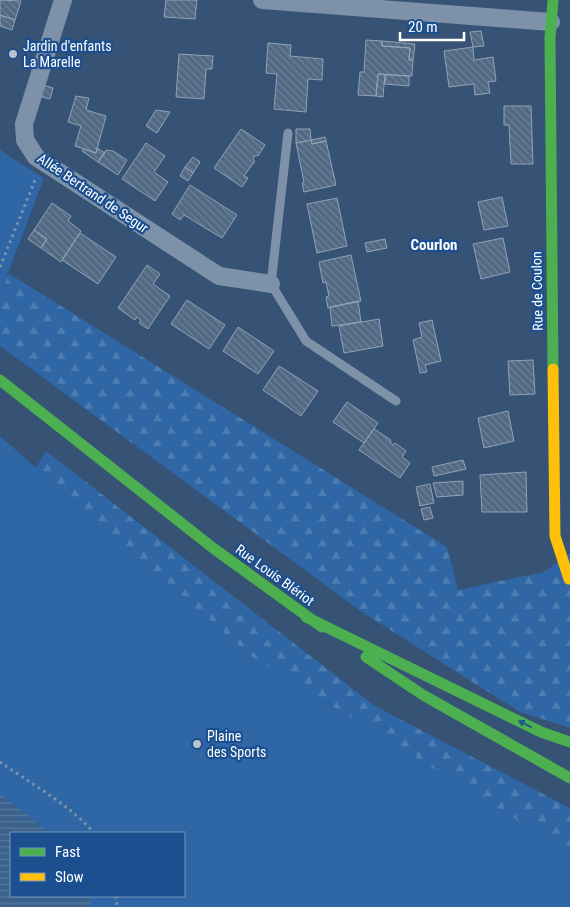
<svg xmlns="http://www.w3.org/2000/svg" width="570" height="907" font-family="'Roboto Condensed',sans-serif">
  <defs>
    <pattern id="forest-firs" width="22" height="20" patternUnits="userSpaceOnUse" patternTransform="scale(1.25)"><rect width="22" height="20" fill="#2f66a5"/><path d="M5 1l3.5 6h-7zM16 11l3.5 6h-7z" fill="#4e7db2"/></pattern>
    <pattern id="water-rules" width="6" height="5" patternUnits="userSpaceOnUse" patternTransform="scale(1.25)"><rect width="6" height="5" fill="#3b618d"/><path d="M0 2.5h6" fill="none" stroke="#58799e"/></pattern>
    <pattern id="building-back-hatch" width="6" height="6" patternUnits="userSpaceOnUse" patternTransform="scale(1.25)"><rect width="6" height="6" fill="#526984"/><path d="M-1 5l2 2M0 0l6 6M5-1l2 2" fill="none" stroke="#6c8096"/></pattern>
  </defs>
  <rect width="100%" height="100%" fill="#365274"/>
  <path fill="url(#forest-firs)" d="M8 273 447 547 458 590 544 572 570 553V728L520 712 362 612 0 346V302Z
    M46 451 375 706 570 808V907L22 491Z"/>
  <path fill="#2f66a5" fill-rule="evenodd" d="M0 149 7 155 44 178 8 273 0 302Z
    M0 436 248 654 541 835 570 847V907H0ZM11 833H184V896H11Z"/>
  <path fill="url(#water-rules)" d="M0 794 49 833H11V896H91L90 907H0Z"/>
  <path fill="url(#building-back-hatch)" stroke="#92a2b6" d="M0 0 21 1 15 20 0 15Z
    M166 0H197L195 19 164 17Z
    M0 15 15 20 12 30 0 26Z
    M481 31 484 46 473 47 470 32Z
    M366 40 382 41V46L410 48 409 60H413L412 76 378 74 376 96 358 95 360 72H364Z
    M382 41 415 44 413 60H409L410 48 382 46Z
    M268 43 291 45 290 56 323 59 322 80 308 79 306 112 274 109 277 74 266 73Z
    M473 47 474 60 493 57 496 81 488 82 490 93 475 95 474 84 449 87 444 51Z
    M179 54 213 56 212 69H206L204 99 176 97Z
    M378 74H385L383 97 376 96Z
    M386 75 409 76V86L385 84Z
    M43 85 53 88 50 99 39 96Z
    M76 96 89 98 86 110 106 116 96 153 75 146 81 126 68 122Z
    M504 106H531L533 164H511L509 125H504Z
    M156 110 170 112 157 133 146 126Z
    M241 129 265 145 258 156 256 155 253 159 255 161 244 176 248 178 242 187 214 168Z
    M296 129H310L311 140 296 143Z
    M325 137 326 141 312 144 311 140Z
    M311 140 312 144 326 141 336 185 304 192 302 183 304 182 296 143Z
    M146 143 165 156 154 172 168 182 155 201 122 179Z
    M97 148 105 153 98 162 82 151 84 149 96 153Z
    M106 150 113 151 127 160 118 175 98 162Z
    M193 157 200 162 193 173 185 167Z
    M185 167 193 173 188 181 180 176Z
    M190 185 237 215 222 238 184 215 180 220 172 214Z
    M502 197 508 226 484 230 478 202Z
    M337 198 347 246 317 253 307 204Z
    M52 203 71 216 68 221 81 231 61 262 41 248 47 239 34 230Z
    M34 230 47 239 41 248 28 239Z
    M80 233 116 257 98 284 62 260Z
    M503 238 510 272 481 279 473 244Z
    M385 239 387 248 367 252 365 243Z
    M351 255 361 301 328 308 326 297 329 296 326 282 323 283 319 262Z
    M147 265 160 274 153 284 170 296 148 329 139 323 141 320 137 317 135 320 118 308Z
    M187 300 225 325 209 349 171 324Z
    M358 301 361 322 332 326 330 307Z
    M379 319 383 346 344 353 339 326Z
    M432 320 441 361 425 365 427 372 420 373 413 340 422 337 419 323Z
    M238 327 274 351 258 374 223 351Z
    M533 360 535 394 510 395 508 361Z
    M279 366 318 391 301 416 263 390Z
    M347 402 378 423 364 443 333 422Z
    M508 411 514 441 484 448 478 418Z
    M374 429 391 440 390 442 393 445 395 443 406 451 402 457 410 463 400 478 359 450Z
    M463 460 466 469 434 476 432 467Z
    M526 472 527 512H482L480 475Z
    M463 481V495L437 497 433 483Z
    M430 484 434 503 420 506 416 487Z
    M430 507 433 518 424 520 421 509Z"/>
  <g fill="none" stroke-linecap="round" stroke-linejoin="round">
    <path stroke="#7d92a8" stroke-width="3" stroke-dasharray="2.5 4" stroke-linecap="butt" d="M0 267 35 180
      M0 762C30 783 70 805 94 833
      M116 896 117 907"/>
    <path stroke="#7d92a8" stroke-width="9" d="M288 133 271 284 306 341 396 401"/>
    <path stroke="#7d92a8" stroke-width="18" d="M63 0 24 124 25 140 36 157 219 276 271 284
      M262 0 551 22"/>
    <path stroke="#4caf50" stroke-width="11" d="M553 369 550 38 553 0
      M0 380 213 548 322 627
      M306 617 541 732 570 742
      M366 657 423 695 570 778"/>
    <path stroke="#ffc107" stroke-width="11" d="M553 369 555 536 569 579"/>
  </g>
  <defs><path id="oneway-solid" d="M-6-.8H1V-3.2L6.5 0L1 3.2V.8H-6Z" transform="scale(1.25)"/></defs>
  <use fill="#205989" href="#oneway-solid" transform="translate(525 724) rotate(-154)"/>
  <g fill="#b9c2ce" stroke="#1b4f8f" stroke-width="2">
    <circle cx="13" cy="54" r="5"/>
    <circle cx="197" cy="744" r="5"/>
  </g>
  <g text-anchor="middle" stroke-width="4.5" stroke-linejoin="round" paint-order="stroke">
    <g font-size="14" fill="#fff" stroke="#1b4f8f" text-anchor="start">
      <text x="23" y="51">Jardin d'enfants<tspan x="23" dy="16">La Marelle</tspan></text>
      <text x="207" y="741">Plaine<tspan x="207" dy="16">des Sports</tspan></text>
    </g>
    <g font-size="14" fill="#fff" stroke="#1b4f8f">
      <text transform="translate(93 193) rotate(34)" y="5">Allée Bertrand de Segur</text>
      <text transform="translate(537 291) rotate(-91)" y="5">Rue de Coulon</text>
      <text transform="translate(275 575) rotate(36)" y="5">Rue Louis Blériot</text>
    </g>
    <g font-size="15" font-weight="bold" fill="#fff" stroke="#1b4f8f">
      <text x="434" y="250">Courlon</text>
    </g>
  </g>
  <rect x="10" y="832" width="175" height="65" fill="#1b4f8f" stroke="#7695bc"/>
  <rect x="20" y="848" width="25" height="8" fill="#4caf50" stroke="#7695bc"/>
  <text x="55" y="857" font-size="15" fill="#ffffff">Fast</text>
  <rect x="20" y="873" width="25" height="8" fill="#ffc107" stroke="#7695bc"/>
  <text x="55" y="882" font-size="15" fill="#ffffff">Slow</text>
  <path d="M400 32v8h64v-8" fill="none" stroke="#ffffff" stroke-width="2.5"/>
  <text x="408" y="32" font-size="15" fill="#ffffff" stroke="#1b4f8f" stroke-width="4" paint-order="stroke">20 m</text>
</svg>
